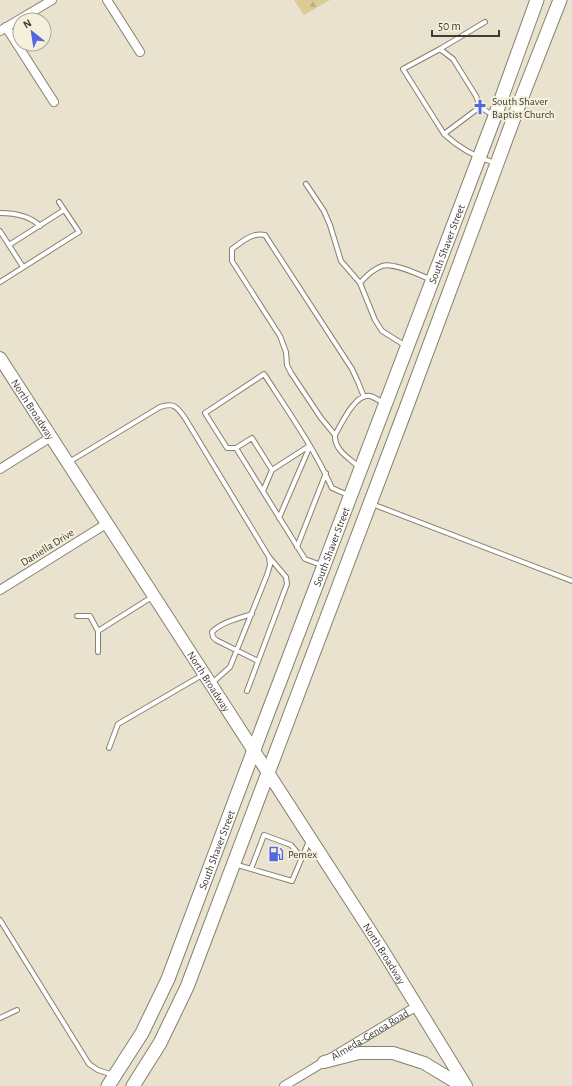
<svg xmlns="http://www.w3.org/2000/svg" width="572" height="1086" font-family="'Alegreya Sans',sans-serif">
  <defs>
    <pattern id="forest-firs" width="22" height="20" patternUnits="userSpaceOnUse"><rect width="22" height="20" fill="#dbcb94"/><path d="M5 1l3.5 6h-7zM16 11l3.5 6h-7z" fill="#bdaf80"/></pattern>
  </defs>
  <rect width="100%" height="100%" fill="#e8e2cf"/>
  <path fill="url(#forest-firs)" d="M294 0H330L304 15Z"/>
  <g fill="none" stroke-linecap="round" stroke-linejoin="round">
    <g stroke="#86816f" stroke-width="6">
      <path id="lane" d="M440 49 485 22
        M480 107 444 134 403 69 440 49 453 59 476 96 480 107 493 115
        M444 134C460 149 475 157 495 163
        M306 184 324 211 330 225 341 261 360 283
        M0 213C14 213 30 216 40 226
        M0 231 23 267
        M9 245 64 210
        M0 282 79 232 59 202
        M406 346 382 331 375 320 360 283C366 276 374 269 382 266 393 262 419 275 430 279
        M335 435 321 418 291 373 287 365 286 352 280 336 232 261V249C242 242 252 232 265 235L352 369 358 382 364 397
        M236 448 252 438 272 470 263 491
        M69 462 160 407C174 402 177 407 185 418L269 557 270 565 267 575 230 667 212 683
        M359 467C349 458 334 450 335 435 341 425 355 393 370 396 374 397 380 401 384 403
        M272 470 309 446
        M372 504 572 581
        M279 518 310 446
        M297 547 326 473
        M321 565 305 559 236 448H227L205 413 264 374C288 411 314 448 332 488L348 495
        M252 614C239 618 222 622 212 632L213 637 216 640 258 661
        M77 616H90L98 631V652
        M98 631 152 597
        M247 691 287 584 286 577 269 557
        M109 748 118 724 204 674
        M234 864 292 881 309 841
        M251 869 264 835 291 845 302 858
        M0 920 89 1064 98 1070 113 1075
        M0 1018 17 1010"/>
    </g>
    <g stroke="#86816f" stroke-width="10">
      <g id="street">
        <path d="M107 0 140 52"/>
        <path d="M6 27 54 102"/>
        <path d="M0 31 52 0"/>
        <path d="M0 469 51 437"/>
        <path d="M0 590 106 524"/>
        <path id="s1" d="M284 1086 417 1006"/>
      </g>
    </g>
    <g stroke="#86816f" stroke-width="14">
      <g id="secondary">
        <path id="s2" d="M0 358 380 946 466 1086"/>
        <path d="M324 1062 359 1053H393L424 1063 462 1086"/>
      </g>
    </g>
    <g stroke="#86816f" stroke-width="15">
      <g id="primary">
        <path id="s3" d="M108 1086 142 1033 168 979 264 723 495 116 537 0"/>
        <path d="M133 1086 160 1043 187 987 405 411 518 107 560 0"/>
      </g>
    </g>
    <use href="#lane" stroke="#fff" stroke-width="4"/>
    <use href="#street" stroke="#fff" stroke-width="8"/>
    <use href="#secondary" stroke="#fff" stroke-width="12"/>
    <use href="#primary" stroke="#fff" stroke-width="13"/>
  </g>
  <defs>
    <g id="church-bare" transform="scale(1.2)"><path d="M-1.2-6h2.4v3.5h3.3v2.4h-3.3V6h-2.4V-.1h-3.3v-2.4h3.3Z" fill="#5368de" stroke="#f5f0dc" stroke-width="2.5" paint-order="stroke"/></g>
    <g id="fuel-bare" transform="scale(1.2)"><path d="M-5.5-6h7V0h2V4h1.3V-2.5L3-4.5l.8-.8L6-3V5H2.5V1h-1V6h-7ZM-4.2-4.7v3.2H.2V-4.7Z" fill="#5368de" stroke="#f5f0dc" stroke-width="2.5" paint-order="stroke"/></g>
  </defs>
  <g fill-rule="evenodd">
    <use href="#church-bare" x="480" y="107"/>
    <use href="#fuel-bare" x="276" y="854"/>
  </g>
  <g text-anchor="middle" stroke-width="4" stroke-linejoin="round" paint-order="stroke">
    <g font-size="11" fill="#3e3c34" stroke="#f5f0dc" text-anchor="start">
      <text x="492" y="105">South Shaver<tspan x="492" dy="13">Baptist Church</tspan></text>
      <text x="288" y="858">Pemex</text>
    </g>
    <g font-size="11" fill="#3e3c34" stroke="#f5f0dc">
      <text dy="4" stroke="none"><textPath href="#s3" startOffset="909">South Shaver Street</textPath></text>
      <text dy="4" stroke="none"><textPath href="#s2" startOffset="61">North Broadway</textPath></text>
      <text transform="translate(47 547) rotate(-32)" y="4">Daniella Drive</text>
      <text dy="4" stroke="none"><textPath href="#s3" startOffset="585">South Shaver Street</textPath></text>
      <text dy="4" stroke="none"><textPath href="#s2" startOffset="385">North Broadway</textPath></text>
      <text dy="4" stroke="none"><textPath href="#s3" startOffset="261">South Shaver Street</textPath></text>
      <text dy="4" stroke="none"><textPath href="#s2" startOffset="709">North Broadway</textPath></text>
      <text dy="4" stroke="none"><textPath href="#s1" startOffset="100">Almeda-Genoa Road</textPath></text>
    </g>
  </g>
  <g transform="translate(32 32) rotate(330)"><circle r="19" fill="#f5f0dc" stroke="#aca899"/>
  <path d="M0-3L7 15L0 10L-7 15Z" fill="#5368de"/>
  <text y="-6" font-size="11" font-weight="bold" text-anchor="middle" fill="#3e3c34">N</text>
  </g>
  <path d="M432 30v6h67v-6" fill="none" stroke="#3e3c34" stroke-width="2"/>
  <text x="438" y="30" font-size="12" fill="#3e3c34" stroke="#f5f0dc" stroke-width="3" paint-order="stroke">50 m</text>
</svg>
